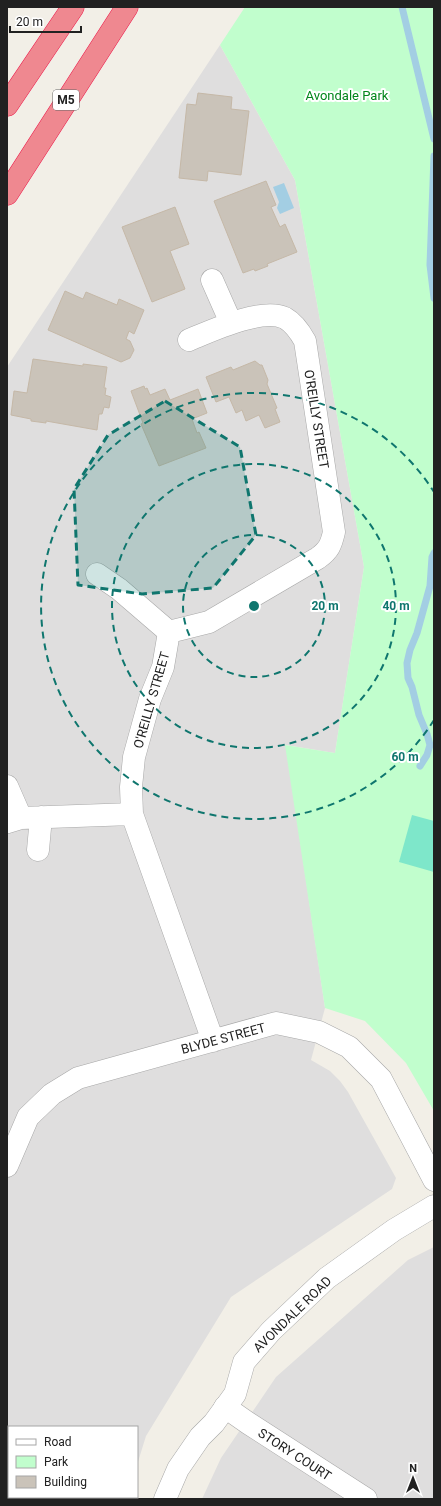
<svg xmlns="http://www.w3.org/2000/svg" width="441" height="1506" font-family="Roboto,sans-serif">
  <rect width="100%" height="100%" fill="#f2efe7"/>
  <path fill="#dfdede" d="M220 45 295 180 364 567 335 753 286 745 325 1008 311 1060 330 1071 340 1081 348 1092 396 1178 392 1189 231 1297 146 1436 137 1465V1427H9V1497H127L126 1499H7V367Z
    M434 1247V1499H202L221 1458 276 1377 408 1260Z"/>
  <path fill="#c1fecd" d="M245 7H434V1111L406 1063 365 1021 325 1008 285 745 335 753 364 567 295 180 220 45Z"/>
  <path fill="#7ee7ca" d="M412 815 434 821V872L399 862Z"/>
  <path fill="#a3cee3" d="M284 183 294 208 280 214 277 208 279 202 273 187Z"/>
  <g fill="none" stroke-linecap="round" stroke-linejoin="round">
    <path stroke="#a3cee3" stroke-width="7" d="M402 7 434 139
      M434 156 430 265 434 298
      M420 766 427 755 430 745 427 734 419 715 412 687 408 678 407 663 410 650 417 633 430 586 432 557 434 553"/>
  </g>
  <path fill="#cac3b9" stroke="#c5b8a7" d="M198 93 232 97 231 109 249 111 241 175 208 171 207 181 179 178 187 104 196 105Z
    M266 181 276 205 271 207 280 227 285 224 297 252 267 264 268 266 255 271 254 269 243 273 214 201Z
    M175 207 189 244 170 251 185 289 152 302 122 227Z
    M65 291 83 299 86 292 117 305 119 299 144 310 134 334 129 331 126 339 130 341 134 350 130 358 121 362 48 330Z
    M33 359 83 366V364L107 367 104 388H106L105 395 111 397 109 408 104 407 102 414H99L97 430 46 421V423L31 421V419L11 415 14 391 27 393Z
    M255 361 260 365H262L268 380 267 384 277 408 275 409 280 422 265 428 259 415 246 421 242 410 236 413 229 397 216 402 206 377 231 367 233 370Z
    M144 386 145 389 147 388 150 395 165 389 170 400 198 389 207 413 192 419 197 433 199 432 206 448 159 466 141 424 143 423 131 391Z"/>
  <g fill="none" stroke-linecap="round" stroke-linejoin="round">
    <g stroke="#a8a8a8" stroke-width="23">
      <path id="minor" d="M212 280 231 323
        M189 340C211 331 262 307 285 318 294 323 300 332 305 341L334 532C331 545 329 550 318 558L209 622 169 632 163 667 150 699 134 757 131 787 132 814 213 1041
        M97 574 119 589 169 632
        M7 786 21 818 8 822
        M21 818 132 814
        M38 850 41 817
        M7 1166 28 1117 52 1094 78 1078 276 1023 319 1032 349 1047 381 1079 434 1180
        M225 1407 248 1423 366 1499"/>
    </g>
    <g stroke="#a8a8a8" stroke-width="23">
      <path id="tertiary" d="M165 1499 178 1469 200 1437 214 1423 235 1394 244 1362 271 1331 327 1278 394 1230 434 1206"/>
    </g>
    <g stroke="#ec1849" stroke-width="23">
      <path id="motorway" d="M7 105 73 7
        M7 194 127 7"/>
    </g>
    <use href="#minor" stroke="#fff" stroke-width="22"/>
    <use href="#tertiary" stroke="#fff" stroke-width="22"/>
    <use href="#motorway" stroke="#ef8890" stroke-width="22"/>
  </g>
  <path fill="#0f766e" fill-opacity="0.2" stroke="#0f766e" stroke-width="3" stroke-dasharray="8 5" stroke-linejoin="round" d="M165 401 240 447 256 535 213 588 142 594 78 585 74 489 108 435Z"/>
  <g fill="none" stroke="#0f766e" stroke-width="2" stroke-dasharray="7 5">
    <circle cx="254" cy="606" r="71"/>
    <circle cx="254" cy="606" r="142"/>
    <path d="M434 720A213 213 0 1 1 434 492"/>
  </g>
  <g text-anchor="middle" stroke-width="4" stroke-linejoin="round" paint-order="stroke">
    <rect fill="#fff" stroke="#646464" stroke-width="1" x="53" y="90" width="26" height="20" rx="3"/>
    <g font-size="12" font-weight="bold" fill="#212121">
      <text x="66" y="104">M5</text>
    </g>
    <g font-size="13" fill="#02861b" stroke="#fff">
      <text x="347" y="100">Avondale Park</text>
    </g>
    <g font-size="13" fill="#212121" stroke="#fff">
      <text transform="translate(317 419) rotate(81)" y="5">O'REILLY STREET</text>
      <text transform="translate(151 700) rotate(-74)" y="5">O'REILLY STREET</text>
      <text transform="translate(223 1038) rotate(-15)" y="5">BLYDE STREET</text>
      <text transform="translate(292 1314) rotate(-44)" y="5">AVONDALE ROAD</text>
      <text transform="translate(295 1454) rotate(33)" y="5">STORY COURT</text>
    </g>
  </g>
  <circle cx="254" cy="606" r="6" fill="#0f766e" stroke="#fff" stroke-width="2"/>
  <g font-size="12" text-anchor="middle" font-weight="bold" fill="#0f766e" stroke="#fff" stroke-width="4" stroke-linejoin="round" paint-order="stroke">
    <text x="325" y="610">20 m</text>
    <text x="396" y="610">40 m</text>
    <text x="405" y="761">60 m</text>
  </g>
  <rect width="441" height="1506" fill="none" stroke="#212121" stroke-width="16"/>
  <rect x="8" y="1426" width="130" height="72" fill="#ffffff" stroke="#a6a6a6"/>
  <rect x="16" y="1439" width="20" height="6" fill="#ffffff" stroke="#a6a6a6"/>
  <text x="44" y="1446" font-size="12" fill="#212121">Road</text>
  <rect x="16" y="1456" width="20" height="12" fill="#c1fecd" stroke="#a6a6a6"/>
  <text x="44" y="1466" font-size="12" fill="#212121">Park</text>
  <rect x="16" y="1476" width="20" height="12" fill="#cac3b9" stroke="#a6a6a6"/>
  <text x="44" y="1486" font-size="12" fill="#212121">Building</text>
  <g transform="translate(413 1478)" stroke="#ffffff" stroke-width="3" paint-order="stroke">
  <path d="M0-3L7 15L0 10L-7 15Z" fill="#212121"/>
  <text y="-6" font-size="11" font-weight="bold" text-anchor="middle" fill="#212121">N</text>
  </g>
  <path d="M10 26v6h71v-6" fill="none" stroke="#212121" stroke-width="2"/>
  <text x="16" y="26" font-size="12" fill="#212121" stroke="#ffffff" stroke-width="3" paint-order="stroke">20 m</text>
</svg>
